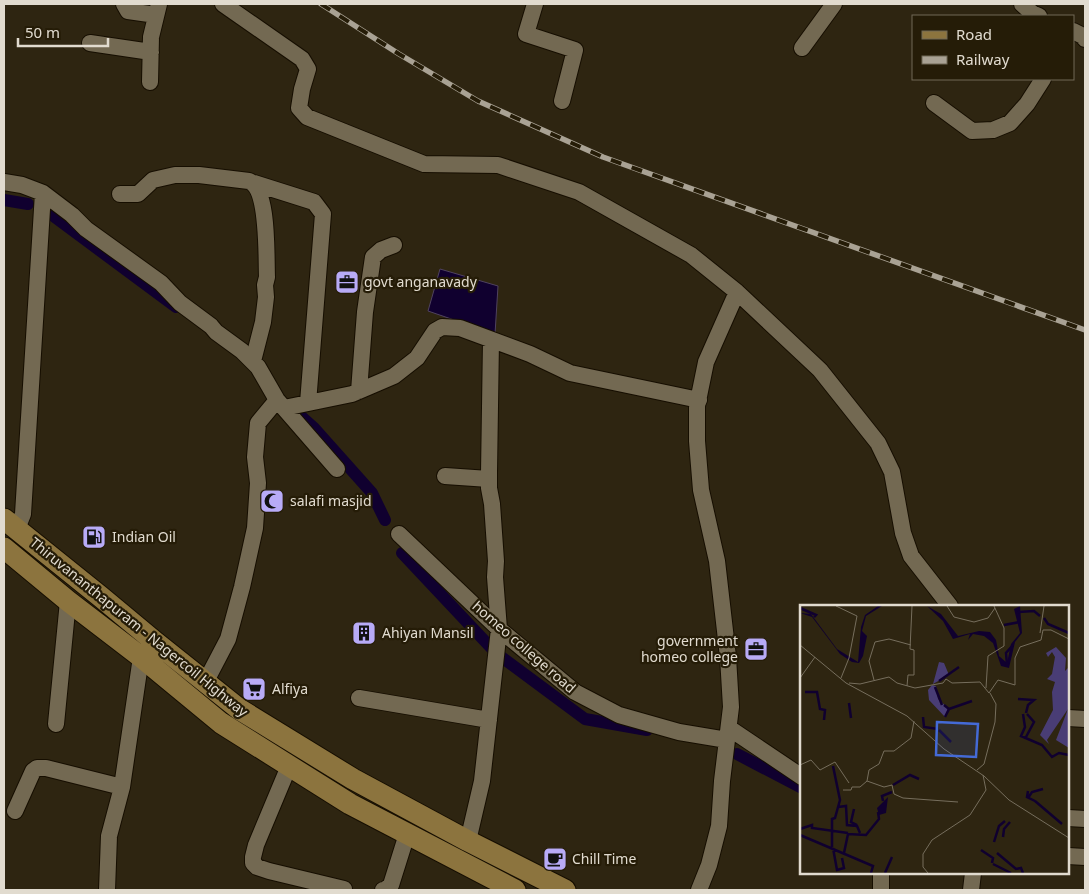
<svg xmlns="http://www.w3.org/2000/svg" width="1089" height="894" font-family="'Noto Sans',sans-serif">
  <rect width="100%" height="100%" fill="#2e2511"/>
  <path fill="#10002f" stroke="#4f425f" d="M440 269 498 286 495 334 428 311Z"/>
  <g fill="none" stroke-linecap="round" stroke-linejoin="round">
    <path stroke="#10002f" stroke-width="12" d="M4 200 28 204
      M48 212 176 307
      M295 411 314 428 372 493 385 520
      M402 553 496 653 585 719 647 730
      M737 754 802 788"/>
    <g stroke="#160e00" stroke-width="18">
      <path id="minor" d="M124 4 128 11 156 15
        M223 4 302 59 308 69 302 89 299 108 307 117 424 164 498 165 579 192 691 255 737 292 820 370 878 443 892 472 903 533 911 556 950 606
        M535 4 526 34 575 50 562 101
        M1022 4 1032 13 1039 16
        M1073 31 1083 36 1085 39
        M90 43 151 52
        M802 48 834 4
        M150 82 151 37 159 4
        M934 103 972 131 993 130 1010 123 1027 104 1043 79
        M4 182 22 185 43 193 72 215 86 229 161 283 180 303 211 326 216 332 242 351 258 367 277 400 337 469
        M254 183 314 202 323 214 308 403
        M120 194H138L153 180 175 175H199L249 181C269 189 266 256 267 277L265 285 266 297 263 322 253 361
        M359 391 365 312 373 257 381 250 394 245
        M284 408 352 394 394 376 417 358 435 331 442 327 460 328 530 354 570 373 699 400
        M445 476 489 479
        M17 529 23 514 43 193
        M399 534 499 629 575 692 619 715 679 732 727 740
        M205 683 228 639 242 587 255 528 258 483 255 457 258 423 277 400
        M359 698 489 720
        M1068 718 1085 719
        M56 724 68 601
        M729 728 802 777
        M289 766 256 845 253 857V863L257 867 269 871 344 889
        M15 811 33 771 37 768H46L122 787
        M1068 818 1085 819
        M468 841 482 781 499 629 495 577 496 561 492 504 489 488V473L491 340
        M1068 856 1085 857
        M881 873V890
        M107 890 109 836 122 787 141 657 146 651
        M383 890H385L391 885 407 834
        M699 890 709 865 719 826 722 781 731 707 728 657 717 561 701 490 697 441V406L706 362 737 292
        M971 890 973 873"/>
    </g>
    <g stroke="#160e00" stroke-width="23">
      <path id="major" d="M4 519 101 597 154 641 239 709 353 779 468 841 565 890
        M4 548 68 601 141 657 221 723 350 804 515 890"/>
    </g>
    <use href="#minor" stroke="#736952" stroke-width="16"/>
    <use href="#major" stroke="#8c743e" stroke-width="21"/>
    <g stroke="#a9a294" stroke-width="5.5">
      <path id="rail" d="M321 4 399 54 478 101 603 157 1085 330"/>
    </g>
    <use href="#rail" stroke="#251c07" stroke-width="4" stroke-dasharray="11" stroke-linecap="butt"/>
  </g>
  <defs>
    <g id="office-square" transform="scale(1.25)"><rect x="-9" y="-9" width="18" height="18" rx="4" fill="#b8abf7" stroke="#251c07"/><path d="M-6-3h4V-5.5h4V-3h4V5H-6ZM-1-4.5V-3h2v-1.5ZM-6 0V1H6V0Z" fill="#111"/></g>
    <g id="mosque-square" transform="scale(1.25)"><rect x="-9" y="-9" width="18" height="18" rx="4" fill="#b8abf7" stroke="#251c07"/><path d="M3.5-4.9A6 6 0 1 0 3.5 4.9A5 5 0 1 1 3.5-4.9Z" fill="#111"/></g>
    <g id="fuel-square" transform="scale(1.25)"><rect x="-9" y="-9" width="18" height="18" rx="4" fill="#b8abf7" stroke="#251c07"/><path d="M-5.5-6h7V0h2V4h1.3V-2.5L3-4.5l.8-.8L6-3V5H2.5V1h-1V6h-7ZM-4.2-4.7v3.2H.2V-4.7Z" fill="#111"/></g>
    <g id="building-square" transform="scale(1.25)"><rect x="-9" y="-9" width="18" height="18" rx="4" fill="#b8abf7" stroke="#251c07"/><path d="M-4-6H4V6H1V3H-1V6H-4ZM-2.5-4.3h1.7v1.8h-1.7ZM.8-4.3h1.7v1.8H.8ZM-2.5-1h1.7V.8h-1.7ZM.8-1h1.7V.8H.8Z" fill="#111"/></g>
    <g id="supermarket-square" transform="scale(1.25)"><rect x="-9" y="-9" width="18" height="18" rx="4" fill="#b8abf7" stroke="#251c07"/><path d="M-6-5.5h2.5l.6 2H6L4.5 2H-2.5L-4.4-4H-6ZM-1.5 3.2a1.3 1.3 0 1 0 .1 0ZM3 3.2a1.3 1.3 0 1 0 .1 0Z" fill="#111"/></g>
    <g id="cafe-square" transform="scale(1.25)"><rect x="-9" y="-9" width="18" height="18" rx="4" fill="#b8abf7" stroke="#251c07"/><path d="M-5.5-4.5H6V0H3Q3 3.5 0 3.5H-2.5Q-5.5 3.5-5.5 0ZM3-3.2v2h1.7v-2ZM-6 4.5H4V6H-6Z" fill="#111"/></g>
  </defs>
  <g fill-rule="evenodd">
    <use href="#office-square" x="347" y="282"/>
    <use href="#mosque-square" x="272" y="501"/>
    <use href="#fuel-square" x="94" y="537"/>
    <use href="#building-square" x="364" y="633"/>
    <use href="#office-square" x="756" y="649"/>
    <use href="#supermarket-square" x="254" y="689"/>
    <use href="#cafe-square" x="555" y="859"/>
  </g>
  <g text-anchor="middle" stroke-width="4.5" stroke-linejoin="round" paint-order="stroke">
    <g font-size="14" fill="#e1dbcf" stroke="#251c07" text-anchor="start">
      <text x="364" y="287">govt anganavady</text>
      <text x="290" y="506">salafi masjid</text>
      <text x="112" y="542">Indian Oil</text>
      <text x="382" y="638">Ahiyan Mansil</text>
      <text x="738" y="646" text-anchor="end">government<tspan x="738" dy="16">homeo college</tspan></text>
      <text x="272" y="694">Alfiya</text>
      <text x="572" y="864">Chill Time</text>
    </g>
    <g font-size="14" fill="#e1dbcf" stroke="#251c07">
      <text transform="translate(139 627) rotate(39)" y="5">Thiruvananthapuram - Nagercoil Highway</text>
      <text transform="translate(524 647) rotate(41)" y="5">homeo college road</text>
    </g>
  </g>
  <g transform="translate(800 605)">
    <rect width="269" height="269" fill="#2e2511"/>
    <path d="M256 42 266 53 265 66 269 62V143L256 135 268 104 247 135 249 139 240 130 253 105 252 87 255 77 247 74 252 69 255 52 252 47 248 52 246 48ZM139 57 144 58 149 70 133 79ZM132 80 136 81 138 94 148 103 145 112 129 95 128 85Z" fill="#493d75"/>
    <path d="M78 1H82L66 11 62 26 67 31 63 51 59 58 52 57 40 49 12 12 0 8 11 9 37 44 58 57 61 22 65 10ZM127 1 141 9 158 31 179 26 190 27 196 35 199 51 207 58 211 39 220 28 214 4 220 1 222 28 215 37 209 63 201 61 193 38 184 31 173 29 168 35 170 29 153 34 143 16ZM88 192 86 208 79 210 77 203Z" fill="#10002f"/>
    <path fill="none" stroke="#10002f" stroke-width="2.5" d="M0 3 16 10 14 12M218 7 234 6 240 11M244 13 248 19 269 28M204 20 220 17M207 60 206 48 213 40M139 76 159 62M135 82 142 100M5 87H17L20 104 25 105 24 115M218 94 234 95 228 100 226 108M49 98 51 113M144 100 149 104 145 112M149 104 172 96M223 109 225 122 221 131 242 140 252 152 259 148 269 150M123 112 124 122 138 124M139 125 151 137M226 132 234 117 227 109M93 180 110 170 119 174M228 186 227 192 235 196M228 193 232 187 243 184M83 196 82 191 92 187M235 196 262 219M38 202 46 201 47 220 57 221 60 228M54 204 51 217 57 220M0 224 12 220V223L48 228M0 230 73 261 71 268M203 232 204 224 210 217M194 237 199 221 205 216M32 242V214L35 213 40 195 33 161M33 243 37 265 44 263 42 253M181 245 193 253 192 258M44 248 48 229 66 230 79 214 78 207M197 248 216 264 221 263 223 268M193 259 211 268M85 268 92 252"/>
    <path fill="none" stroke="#766e5d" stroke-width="1" d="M36 1 57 11 49 53 41 73M147 1 154 12 174 17 188 13 195 3M240 28 244 1M0 40 46 78 107 111 144 144 184 171 209 195 269 233M0 73 15 52M74 75 69 56 75 37 89 34 111 40M49 78 60 79 89 72 97 78 115 83 143 78 146 74 152 78 180 77 189 88 198 75 215 80V53L220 42 241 35 243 25H251L269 34M107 81 108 70H114V45L110 44 112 1M186 83 188 51 204 41V23L194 1M0 160 11 155 20 165 35 157 49 178M177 165 184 159 195 117 196 99 190 88M67 176 84 182 92 180 94 189 103 193 158 197M43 185H51L52 182H60L67 176 69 165 79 159 84 146H94L111 133 114 116M128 268 123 262V249L132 235 170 210 186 185 183 170"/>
    <path fill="#446ad6" fill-opacity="0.15" stroke="#446ad6" stroke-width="2.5" d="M137 117 178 119 176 152 136 150Z"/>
    <rect width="269" height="269" fill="none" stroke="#e1dbcf" stroke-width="2.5"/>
  </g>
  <rect width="1089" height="894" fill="none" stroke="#e1dbcf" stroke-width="10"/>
  <rect x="912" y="15" width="162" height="65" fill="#251c07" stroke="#706857"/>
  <rect x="922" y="31" width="25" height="8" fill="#8c743e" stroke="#706857"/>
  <text x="956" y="40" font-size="15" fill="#e1dbcf">Road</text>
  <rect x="922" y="56" width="25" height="8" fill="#a9a294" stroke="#706857"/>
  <text x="956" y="65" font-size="15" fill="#e1dbcf">Railway</text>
  <path d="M18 38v8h90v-8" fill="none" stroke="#e1dbcf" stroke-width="2.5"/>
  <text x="25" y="38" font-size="15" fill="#e1dbcf" stroke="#251c07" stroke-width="4" paint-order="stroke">50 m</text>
</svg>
